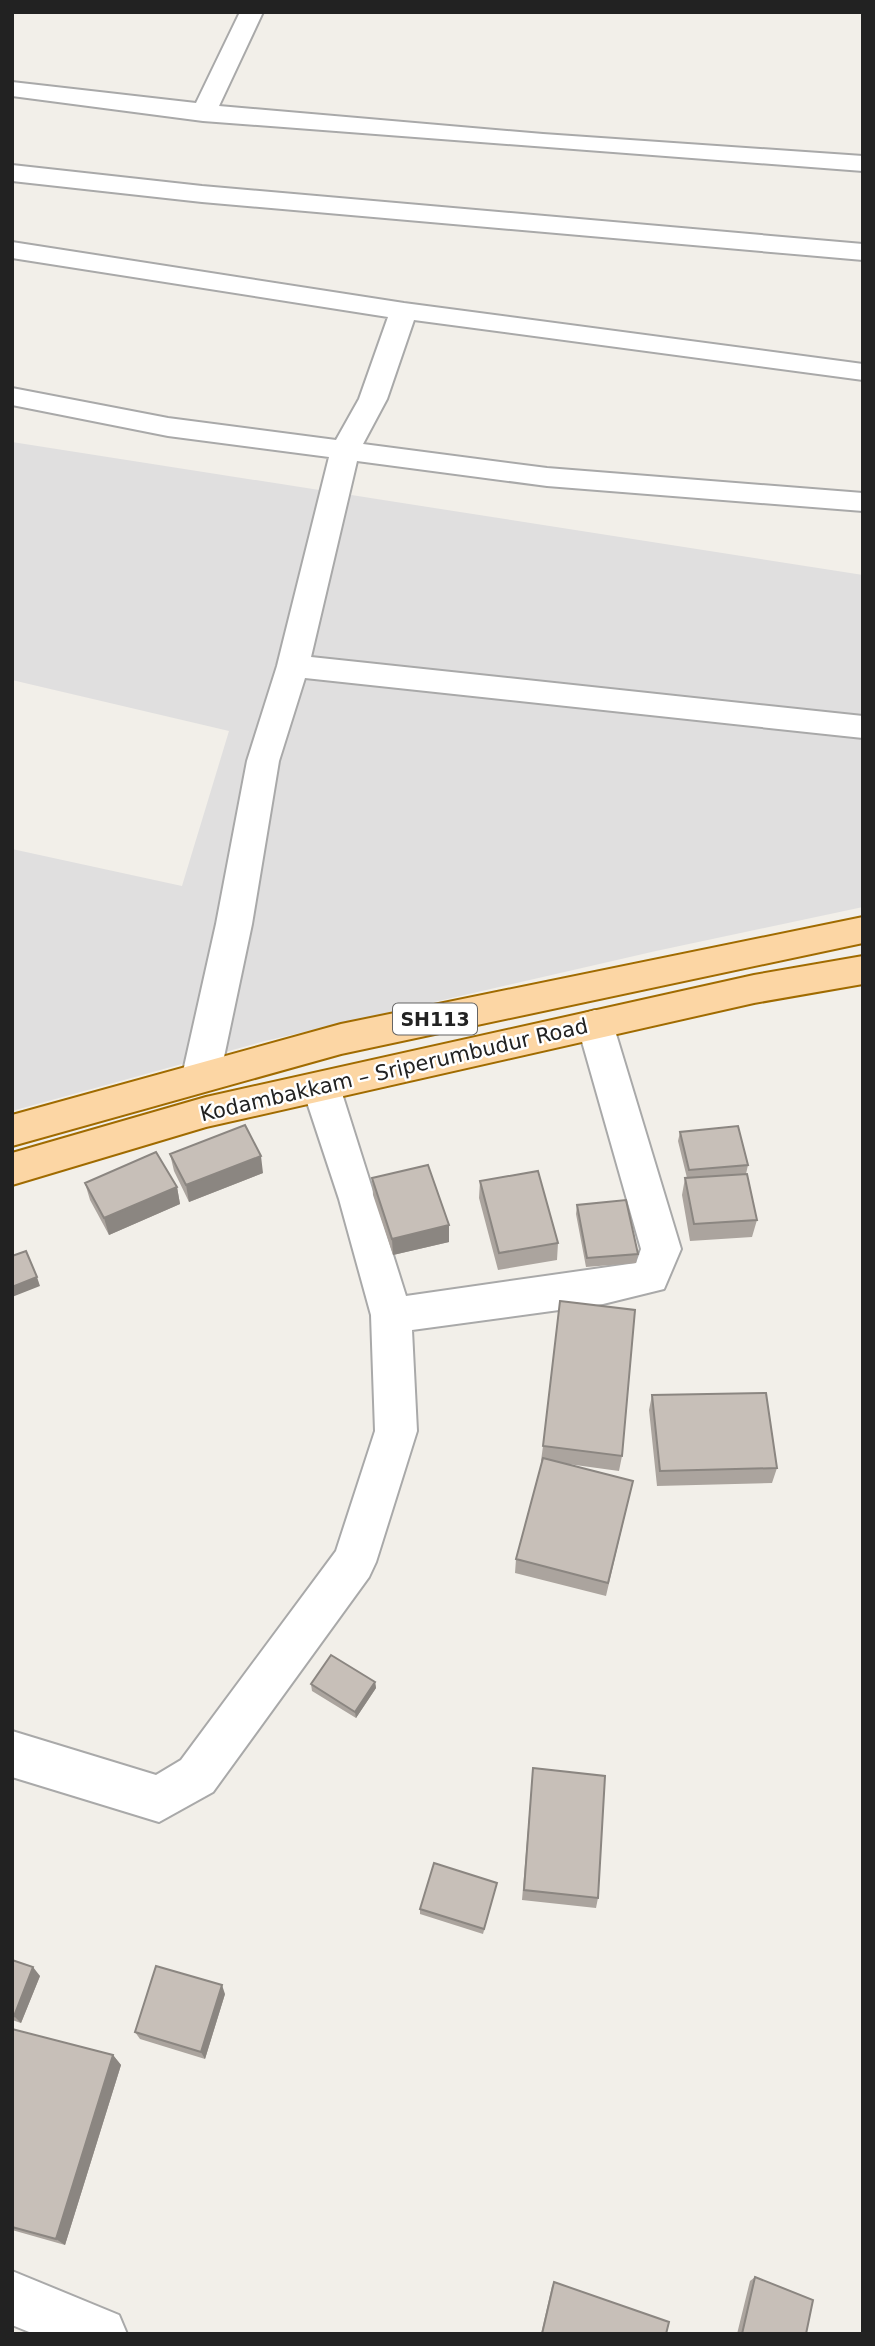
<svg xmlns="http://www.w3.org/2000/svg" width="875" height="2346" font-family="'DejaVu Sans',sans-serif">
  <rect width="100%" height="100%" fill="#f2efe9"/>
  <path fill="#e0dfdf" d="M12 442 863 575V907L656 951 265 1041 12 1111V849L182 886 229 731 12 680Z"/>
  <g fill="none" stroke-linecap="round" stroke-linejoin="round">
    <g stroke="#a9a9a9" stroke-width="4">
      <path id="street" d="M240 12H263L219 106 543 134 863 156V171L203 121 12 96V82L196 103Z
        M12 165 202 186 863 244V260L202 202 12 181Z
        M12 242 404 303 863 364V380L414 320 387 399 363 444 547 468 863 493V511L547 486 357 461 311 657 863 716V738L305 678 279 761 252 924 220 1076 214 1087 201 1091 188 1087 182 1076 216 924 247 761 277 666 329 457 168 436 12 405V388L168 418 336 440 359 399 388 317 12 258Z
        M595 1010 608 1014 613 1024 681 1249 664 1289 603 1304 412 1330 417 1431 376 1562 369 1577 213 1792 159 1822 12 1777V1731L156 1775 181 1760 336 1551 375 1431 371 1315 339 1199 302 1087 308 1076 321 1072 334 1076 340 1087 406 1296 636 1263 641 1249 577 1024 582 1014Z
        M12 2271 119 2315 127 2334H34L12 2325Z"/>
    </g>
    <g stroke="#a06b00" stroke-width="4">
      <path id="primary" d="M863 917V943L341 1054 12 1146V1115L341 1024Z
        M863 956V984L754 1003 206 1127 12 1185V1153L206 1097 754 975Z"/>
    </g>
    <use href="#street" fill="#fff" fill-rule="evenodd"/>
    <use href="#primary" fill="#fcd6a4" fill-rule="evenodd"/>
  </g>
  <path fill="#aba49e" d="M680 1132 748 1165 746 1174 757 1220 752 1237 690 1241 682 1195 685 1178H687L678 1141Z
    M170 1154 263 1173 189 1202 174 1171Z
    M372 1178 449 1242 393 1255 373 1195Z
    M480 1181 558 1243 557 1260 498 1270 479 1198Z
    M85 1183 177 1187 180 1204 109 1235 90 1200Z
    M577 1205 638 1254 636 1263 586 1267 576 1214Z
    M652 1395 777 1468 772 1483 657 1486 649 1410Z
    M543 1446 622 1456 619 1471 568 1464 633 1481 606 1596 515 1573 516 1559 543 1461H541Z
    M375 1682 376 1688 356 1718 312 1691 311 1684Z
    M533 1768 598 1898 596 1908 522 1900Z
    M497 1883 483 1934 420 1914V1909Z
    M12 1960 40 1976 21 2023 12 2020Z
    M225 1994 205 2059 140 2039 135 2032Z
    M12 2029 113 2055 121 2065 65 2245 12 2230Z
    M755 2277 806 2334H737L750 2281Z
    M554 2282 666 2334H541L552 2286Z"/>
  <path fill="#8b8681" d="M261 1156 263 1173 189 1202 186 1185Z
    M177 1187 180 1204 109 1235 104 1218Z
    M449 1225V1242L393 1255 392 1239Z
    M37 1277 40 1286 12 1297V1287Z
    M375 1682 376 1688 356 1718 355 1712Z
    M33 1967 40 1976 21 2023 14 2016Z
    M222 1985 225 1994 205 2059 201 2052Z
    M113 2055 121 2065 65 2245 56 2239Z"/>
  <path fill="#c7bfb8" stroke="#8b8681" stroke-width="2" d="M245 1125 261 1156 186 1185 170 1154Z
    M738 1126 748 1165 689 1170 680 1132Z
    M156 1152 177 1187 104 1218 85 1183Z
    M428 1165 449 1225 392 1239 372 1178Z
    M538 1171 558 1243 499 1253 480 1181Z
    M747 1174 757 1220 694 1224 685 1178Z
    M626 1200 638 1254 587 1258 577 1205Z
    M26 1251 37 1277 12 1287V1256Z
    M560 1301 635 1310 622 1456 543 1446Z
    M766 1393 777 1468 660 1471 652 1395Z
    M543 1458 633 1481 608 1583 516 1559Z
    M331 1655 375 1682 355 1712 311 1684Z
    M533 1768 605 1776 598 1898 524 1890Z
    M434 1863 497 1883 484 1929 420 1909Z
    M12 1960 33 1967 14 2016 12 2015Z
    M156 1966 222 1985 201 2052 135 2032Z
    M12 2029 113 2055 56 2239 12 2227Z
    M755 2277 813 2300 806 2334H742Z
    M554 2282 669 2322 666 2334H542Z"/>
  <g text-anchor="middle" stroke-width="5" stroke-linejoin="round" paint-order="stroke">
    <rect fill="#fff" stroke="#646464" stroke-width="2" x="393" y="1003.5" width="84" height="31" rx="5"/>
    <g font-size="19" font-weight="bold" fill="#222">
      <text x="435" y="1026">SH113</text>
    </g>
    <g font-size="21" fill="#222" stroke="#fff">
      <text transform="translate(394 1070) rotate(-13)" y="7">Kodambakkam – Sriperumbudur Road</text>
    </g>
  </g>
  <rect width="875" height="2346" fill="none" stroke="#222222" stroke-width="28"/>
</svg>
